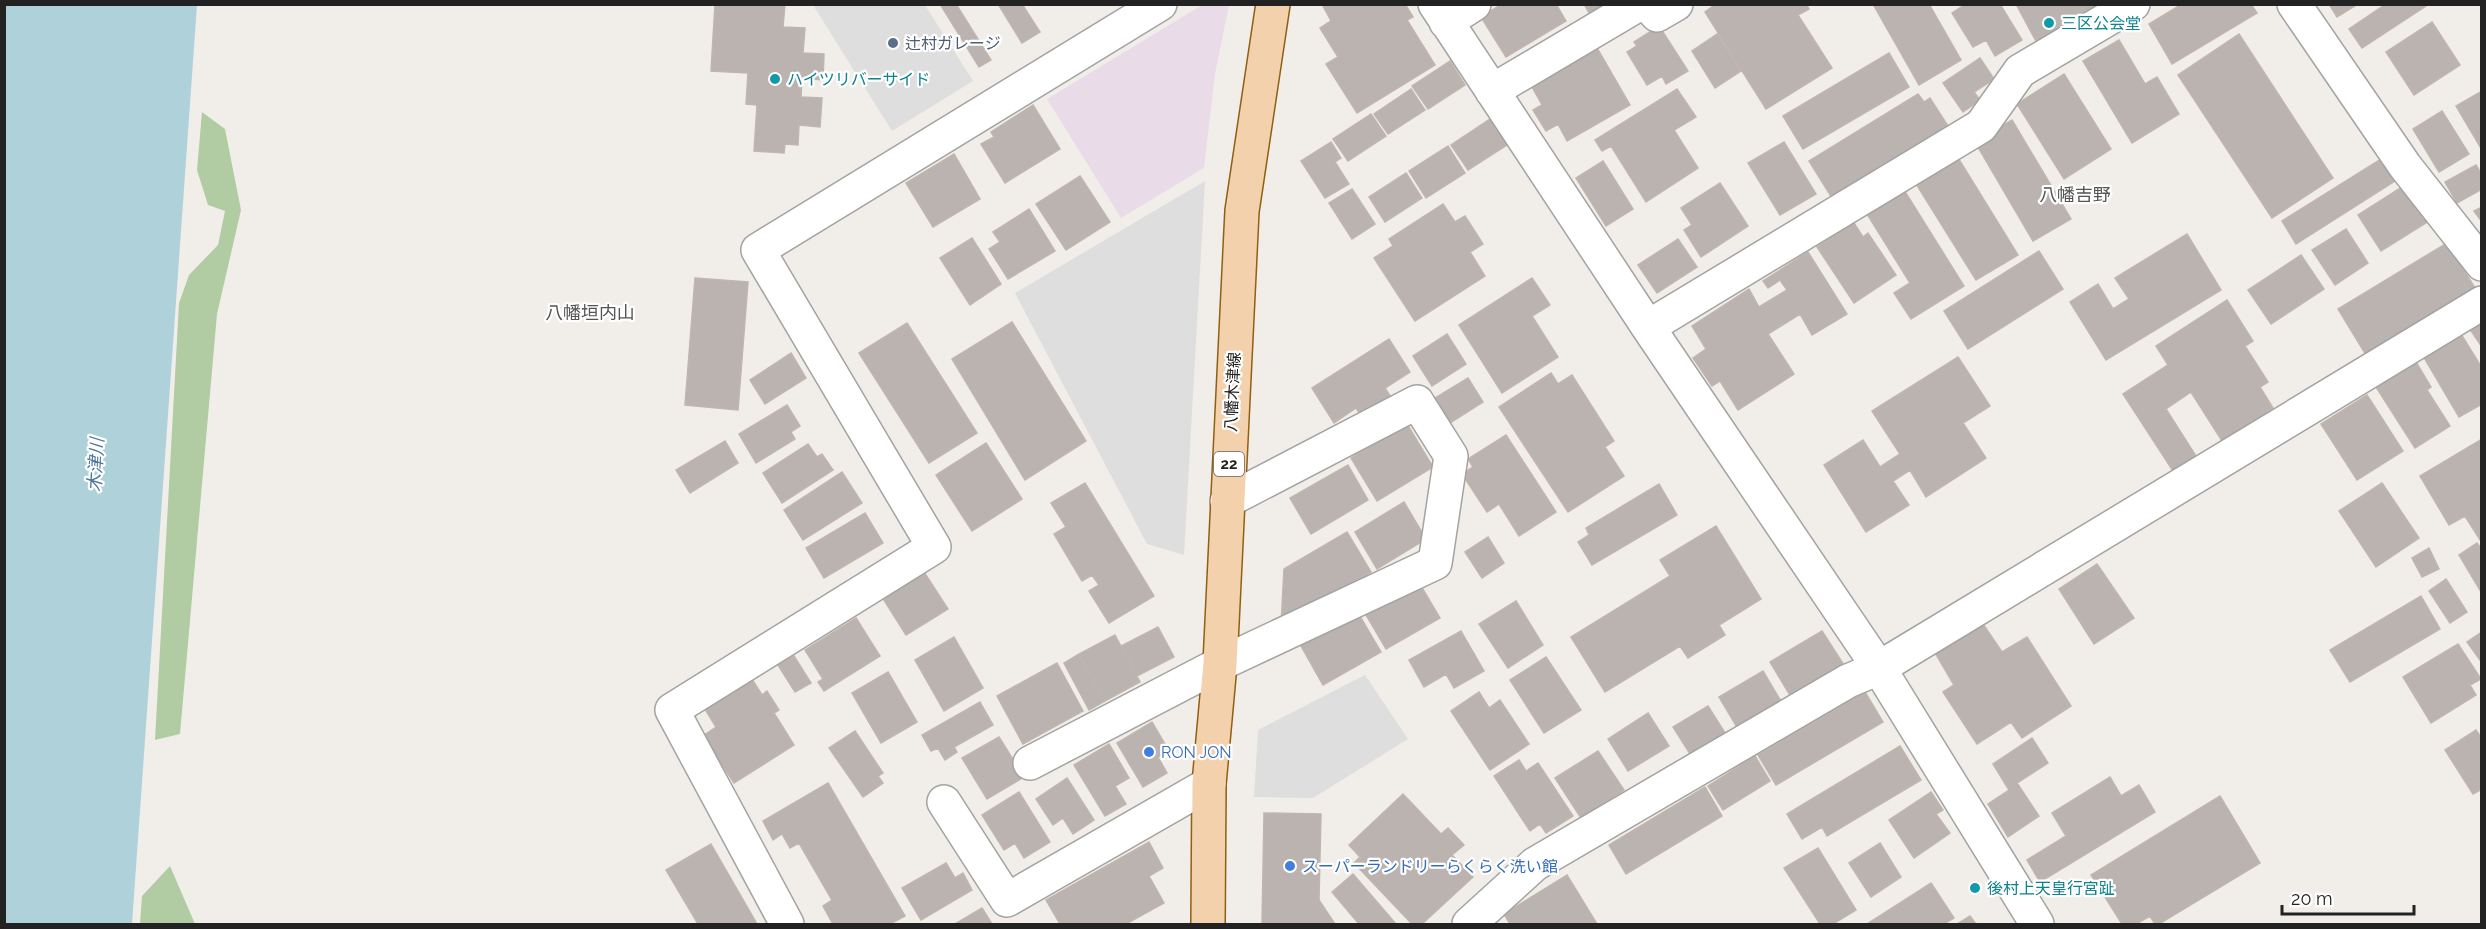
<svg xmlns="http://www.w3.org/2000/svg" width="2486" height="929" font-family="Raleway,'Noto Sans JP',sans-serif">
  <rect width="100%" height="100%" fill="#f1eeea"/>
  <path fill="#e9dce8" d="M1202 5H1229L1215 74 1204 168 1121 218 1047 99Z"/>
  <path fill="#b1cca3" d="M202 112 225 129 241 210 217 314 180 734 155 740 179 303 189 275 218 245 225 211 208 205 197 170Z
    M170 866 195 924H140L142 896Z"/>
  <path fill="#dedede" d="M813 5H925L973 81 892 131Z
    M1205 181 1184 555 1147 544 1015 293Z
    M1365 675 1408 739 1313 798 1254 797 1258 730Z"/>
  <path fill="#afd2da" d="M5 4 197 5 132 924H5Z"/>
  <path fill="#bab3af" stroke="#c1b5ad" stroke-width="1.5" d="M715 4H785L783 27 805 28 803 53 824 54 823 80 802 78 801 97 822 98 820 127 799 125 798 145 785 144 784 153 754 151 757 105 746 104 748 73 711 71Z
    M940 4H956L991 60 979 67Z
    M998 4H1022L1040 32 1022 43Z
    M1322 4H1405L1413 17 1407 20 1435 65 1357 113 1326 64 1338 57 1320 28 1331 21Z
    M1502 4H1556L1566 21 1506 57 1481 17Z
    M1584 4H1613L1592 18Z
    M1716 4H1806L1809 9 1798 15 1832 68 1766 109 1705 12Z
    M1873 4H1929L1961 60 1919 85Z
    M1966 4H2000L2022 40 1995 56 1986 40 1973 47 1952 13Z
    M2016 4H2107L2036 41Z
    M2182 4H2251L2257 13 2172 64 2149 24Z
    M2329 4H2358L2337 17Z
    M2386 4H2425L2426 6 2362 48 2349 29Z
    M2432 22 2460 65 2414 95 2386 52Z
    M1659 26 1688 71 1666 84 1662 76 1647 85 1627 52 1637 46 1634 42Z
    M1717 34 1741 71 1715 88 1692 51Z
    M2239 34 2333 178 2272 218 2178 75Z
    M2119 40 2145 84 2157 77 2179 114 2132 143 2083 61Z
    M1596 46 1630 105 1567 141 1558 124 1546 131 1533 110 1542 105 1531 85Z
    M1889 53 1909 87 1803 149 1783 116Z
    M1980 58 1994 79 1974 92 1980 100 1963 112 1943 83Z
    M1450 61 1465 85 1428 109 1412 86Z
    M2064 74 2111 149 2064 179 2017 104Z
    M1411 89 1425 110 1388 134 1374 114Z
    M1677 89 1696 117 1674 130 1698 168 1646 202 1611 146 1602 151 1595 140Z
    M2482 91V150L2456 106Z
    M1918 94 1924 102 1930 98 1948 126 1832 198 1809 161Z
    M1033 105 1060 149 1005 183 981 144 994 137 991 132Z
    M2442 111 2469 154 2439 172 2413 129Z
    M1371 114 1386 136 1348 161 1333 139Z
    M1490 119 1507 145 1468 170 1451 145Z
    M2012 120 2071 219 2033 241 1975 142Z
    M1331 142 1341 158 1335 162 1349 184 1325 198 1301 161Z
    M1784 142 1816 194 1780 215 1748 163Z
    M1448 146 1465 173 1426 198 1409 171Z
    M1955 153 2018 255 1976 280 1913 179Z
    M954 154 980 199 933 227 906 183Z
    M2381 159 2395 181 2296 244 2282 221Z
    M1603 161 1633 209 1606 226 1576 178Z
    M2476 165 2482 175V189L2457 203 2445 182Z
    M1406 173 1422 198 1385 222 1369 197Z
    M1080 176 1110 222 1066 250 1036 204Z
    M1720 183 1748 226 1701 257 1684 230 1692 225 1681 208Z
    M2405 185 2429 221 2381 251 2358 215Z
    M1352 189 1375 224 1352 239 1329 203Z
    M1904 190 1964 286 1911 319 1894 293 1910 283 1867 214Z
    M1443 204 1455 222 1465 216 1483 244 1470 252 1485 276 1415 321 1374 258 1393 246 1389 239Z
    M2482 207V222L2474 211Z
    M1029 209 1055 251 1008 279 989 249 1000 242 993 232Z
    M1854 223 1863 237 1868 233 1896 275 1854 303 1817 247Z
    M2346 229 2368 263 2335 285 2312 250Z
    M2187 234 2221 290 2106 360 2070 302 2098 284 2113 309 2129 299 2115 278Z
    M972 238 1001 284 970 305 940 258Z
    M1678 239 1697 267 1657 293 1638 265Z
    M2447 243 2475 288 2366 355 2338 309Z
    M2039 251 2063 289 1968 349 1944 311Z
    M1808 252 1847 314 1812 335 1800 314 1768 334 1794 374 1738 410 1720 381 1712 386 1693 358 1706 349 1692 326 1749 289 1759 307 1787 290 1780 280 1768 288 1763 281Z
    M2301 255 2324 289 2271 324 2248 290Z
    M695 278 748 282 738 410 685 405Z
    M1532 278 1550 305 1532 316 1558 357 1502 393 1459 325Z
    M2227 300 2253 341 2245 346 2268 382 2260 387 2273 408 2222 441 2191 392 2166 409 2196 456 2173 471 2123 394 2168 365 2156 346Z
    M2482 311V347L2465 322Z
    M1012 322 1086 441 1025 480 952 359Z
    M907 323 977 433 929 463 859 353Z
    M2456 326 2482 368V404L2459 417 2419 349Z
    M1447 334 1466 364 1432 386 1413 356Z
    M1389 339 1410 372 1385 388 1390 396 1360 414 1356 408 1334 423 1312 388Z
    M791 353 806 378 765 404 750 380Z
    M1958 357 1990 406 1963 423 1986 458 1926 497 1910 470 1893 481 1909 505 1866 532 1824 465 1863 440 1880 467 1900 454 1872 411Z
    M2416 362 2431 387 2427 390 2450 426 2415 448 2376 387Z
    M1551 373 1558 384 1572 375 1614 441 1605 447 1624 476 1568 512 1499 407Z
    M1468 378 1483 402 1450 423 1435 398Z
    M2367 395 2403 451 2357 480 2321 424Z
    M787 405 800 426 791 432 795 439 756 463 739 434Z
    M1407 424 1433 467 1377 501 1351 458Z
    M1506 435 1556 512 1519 536 1499 504 1487 512 1462 474 1473 467 1468 459Z
    M2482 439V543L2465 516 2449 525 2420 476Z
    M725 441 738 463 690 493 676 470Z
    M986 443 1022 499 972 531 936 475Z
    M808 444 817 457 822 454 833 470 782 503 763 473Z
    M1348 465 1368 500 1311 534 1290 498Z
    M842 472 862 503 803 540 784 510Z
    M1085 483 1154 596 1109 623 1089 591 1099 585 1092 575 1082 581 1054 534 1066 527 1051 503Z
    M2382 483 2419 538 2376 567 2339 511Z
    M1659 484 1677 515 1592 565 1578 542 1589 535 1586 528Z
    M1404 502 1426 539 1377 569 1355 532Z
    M865 513 883 543 824 578 806 548Z
    M1716 526 1761 599 1719 625 1725 635 1688 658 1680 646 1605 692 1571 637 1670 576 1660 560Z
    M1347 532 1371 572 1281 626 1284 569Z
    M1488 537 1504 563 1482 578 1465 552Z
    M2477 543 2482 550 2481 592 2459 555Z
    M2429 548 2439 569 2422 577 2412 558Z
    M2097 564 2134 618 2094 644 2059 589Z
    M924 572 948 609 906 635 882 597Z
    M1415 576 1440 618 1386 649 1362 608Z
    M2446 579 2467 612 2450 623 2429 591Z
    M2421 596 2440 629 2350 682 2330 650Z
    M1516 601 1543 645 1508 668 1479 624Z
    M1358 613 1381 652 1323 685 1301 646Z
    M856 618 880 656 824 691 818 682 823 679 805 650Z
    M1981 621 2002 652 2027 637 2071 706 2022 738 2011 722 1977 744 1943 692 1954 685 1934 651Z
    M1158 627 1174 657 1137 676 1121 646Z
    M1461 631 1484 671 1454 688 1446 674 1424 687 1409 660Z
    M1822 631 1844 665 1791 697 1770 662Z
    M2482 632V663L2467 642Z
    M1115 635 1140 682 1105 701 1079 654Z
    M954 637 983 688 944 711 915 660Z
    M2458 644 2481 679 2470 685 2476 695 2431 723 2403 677Z
    M1079 654 1105 701 1089 710 1064 663Z
    M794 656 811 683 795 692 778 665Z
    M1546 657 1581 710 1544 733 1510 680Z
    M1057 663 1083 711 1023 744 997 696Z
    M1763 671 1782 703 1738 729 1719 697Z
    M888 672 917 722 881 743 852 693Z
    M750 676 762 695 767 691 779 710 774 713 794 745 734 783 703 736 716 727 703 706Z
    M1479 692 1489 708 1500 700 1529 744 1490 770 1451 711Z
    M1865 692 1883 722 1776 785 1758 755Z
    M980 702 993 725 954 747 957 752 945 760 938 748 931 751 922 735Z
    M1708 706 1727 736 1692 757 1673 727Z
    M1648 713 1669 746 1628 771 1608 739Z
    M1152 722 1169 751 1158 757 1167 773 1143 787 1117 743Z
    M2476 730 2480 736 2482 735V789L2473 794 2445 750Z
    M855 731 883 773 878 776 883 783 863 797 829 748Z
    M999 737 1024 777 987 799 962 758Z
    M2032 738 2048 763 2017 783 2039 816 2008 837 1988 804 2009 790 1993 764Z
    M1109 744 1129 778 1115 786 1126 804 1105 816 1074 765Z
    M1900 746 1921 780 1827 836 1822 827 1802 839 1787 814Z
    M1598 751 1624 790 1581 818 1555 778Z
    M1755 756 1770 781 1723 810 1708 786Z
    M1519 760 1526 771 1538 763 1573 816 1546 833 1540 824 1530 831 1494 776Z
    M2110 777 2121 796 2139 785 2155 812 2040 882 2027 860 2066 836 2052 813Z
    M1067 778 1094 820 1073 834 1063 818 1053 825 1036 799Z
    M828 783 905 916 890 924H833L823 906 832 900 799 843 790 848 782 834 773 840 763 821Z
    M1705 787 1722 816 1626 874 1609 845Z
    M1019 792 1050 842 1024 858 1015 843 1004 850 982 815Z
    M1931 792 1943 810 1936 814 1950 833 1914 858 1889 820Z
    M1403 794 1441 834 1448 828 1464 845 1452 855 1473 877 1422 924H1412L1354 863 1360 857 1349 845Z
    M2220 796 2260 863 2159 924H2155L2150 916 2136 924H2122L2091 875Z
    M1264 813 1321 814 1319 900 1335 924H1262Z
    M1149 842 1163 868 1149 876 1164 903 1126 924H1060L1046 900Z
    M1880 843 1901 877 1871 897 1849 863Z
    M711 844 757 924H698L666 870Z
    M1818 848 1856 910 1833 924H1820L1784 868Z
    M946 863 955 878 963 873 972 890 921 920 902 888Z
    M1353 874 1396 924H1359L1332 892Z
    M1567 875 1597 924H1510L1504 914Z
    M1931 883 1954 918 1944 924H1867Z
    M982 908 992 924H955Z
    M1970 916 1976 924H1957Z"/>
  <g fill="none" stroke-linecap="round" stroke-linejoin="round">
    <g stroke="#a3a3a3" stroke-width="36">
      <path id="minor" d="M1435 4 1648 327 1879 668 2037 924
        M1647 4 1657 15 1676 4
        M2294 4 2405 166 2482 264
        M1446 22 1474 4
        M1492 91 1639 4
        M1648 327 1981 126 2020 71 2133 4
        M1030 763 1220 664 1435 563 1451 456 1417 402 1227 501
        M944 802 1007 900 1209 784
        M787 924 672 710 934 547 758 250 1160 4
        M1469 924 1535 864 1848 681 1879 668 2482 303"/>
    </g>
    <g stroke="#905f10" stroke-width="36">
      <path id="major" d="M1208 924 1209 784 1220 664 1242 211 1273 4"/>
    </g>
    <use href="#minor" stroke="#fff" stroke-width="33"/>
    <use href="#major" stroke="#f3d1ad" stroke-width="33"/>
  </g>
  <g fill="#0f9aa8" stroke="#fff" stroke-width="2">
    <circle cx="2049" cy="23" r="6"/>
    <circle cx="775" cy="79" r="6"/>
    <circle cx="1975" cy="888" r="6"/>
  </g>
  <circle fill="#5c6f8a" stroke="#fff" stroke-width="2" cx="893" cy="43" r="6"/>
  <g fill="#3f7fe0" stroke="#fff" stroke-width="2">
    <circle cx="1149" cy="752" r="6"/>
    <circle cx="1290" cy="866" r="6"/>
  </g>
  <g text-anchor="middle" stroke-width="4.5" stroke-linejoin="round" paint-order="stroke">
    <rect fill="#fff" stroke="#646464" stroke-width="1.5" x="1214" y="452" width="30" height="24" rx="4.5"/>
    <g font-size="15" font-weight="bold" fill="#222">
      <text x="1229" y="469">22</text>
    </g>
    <g font-size="16" fill="#0d838f" stroke="#fff" text-anchor="start">
      <text x="2061" y="29">三区公会堂</text>
      <text x="787" y="85">ハイツリバーサイド</text>
      <text x="1987" y="894">後村上天皇行宮趾</text>
    </g>
    <g font-size="16" fill="#4e5e75" stroke="#fff" text-anchor="start">
      <text x="905" y="49">辻村ガレージ</text>
    </g>
    <g font-size="16" fill="#222" stroke="#fff">
      <text transform="translate(1232 392) rotate(-87)" y="6">八幡木津線</text>
    </g>
    <g font-size="16" fill="#366cbe" stroke="#fff" text-anchor="start">
      <text x="1161" y="758">RON JON</text>
      <text x="1302" y="872">スーパーランドリーらくらく洗い館</text>
    </g>
    <g font-size="18" fill="#555" stroke="#fff">
      <text x="2075" y="201">八幡吉野</text>
      <text x="590" y="319">八幡垣内山</text>
    </g>
    <g font-size="18" font-style="italic" fill="#50789a" stroke="#fff">
      <text transform="translate(96 465) rotate(-87)" y="6">木津川</text>
    </g>
  </g>
  <rect width="2486" height="929" fill="none" stroke="#222222" stroke-width="12"/>
  <path d="M2282 905v9h132v-9" fill="none" stroke="#222222" stroke-width="3"/>
  <text x="2291" y="905" font-size="18" fill="#222222" stroke="#ffffff" stroke-width="4.5" paint-order="stroke">20 m</text>
</svg>
